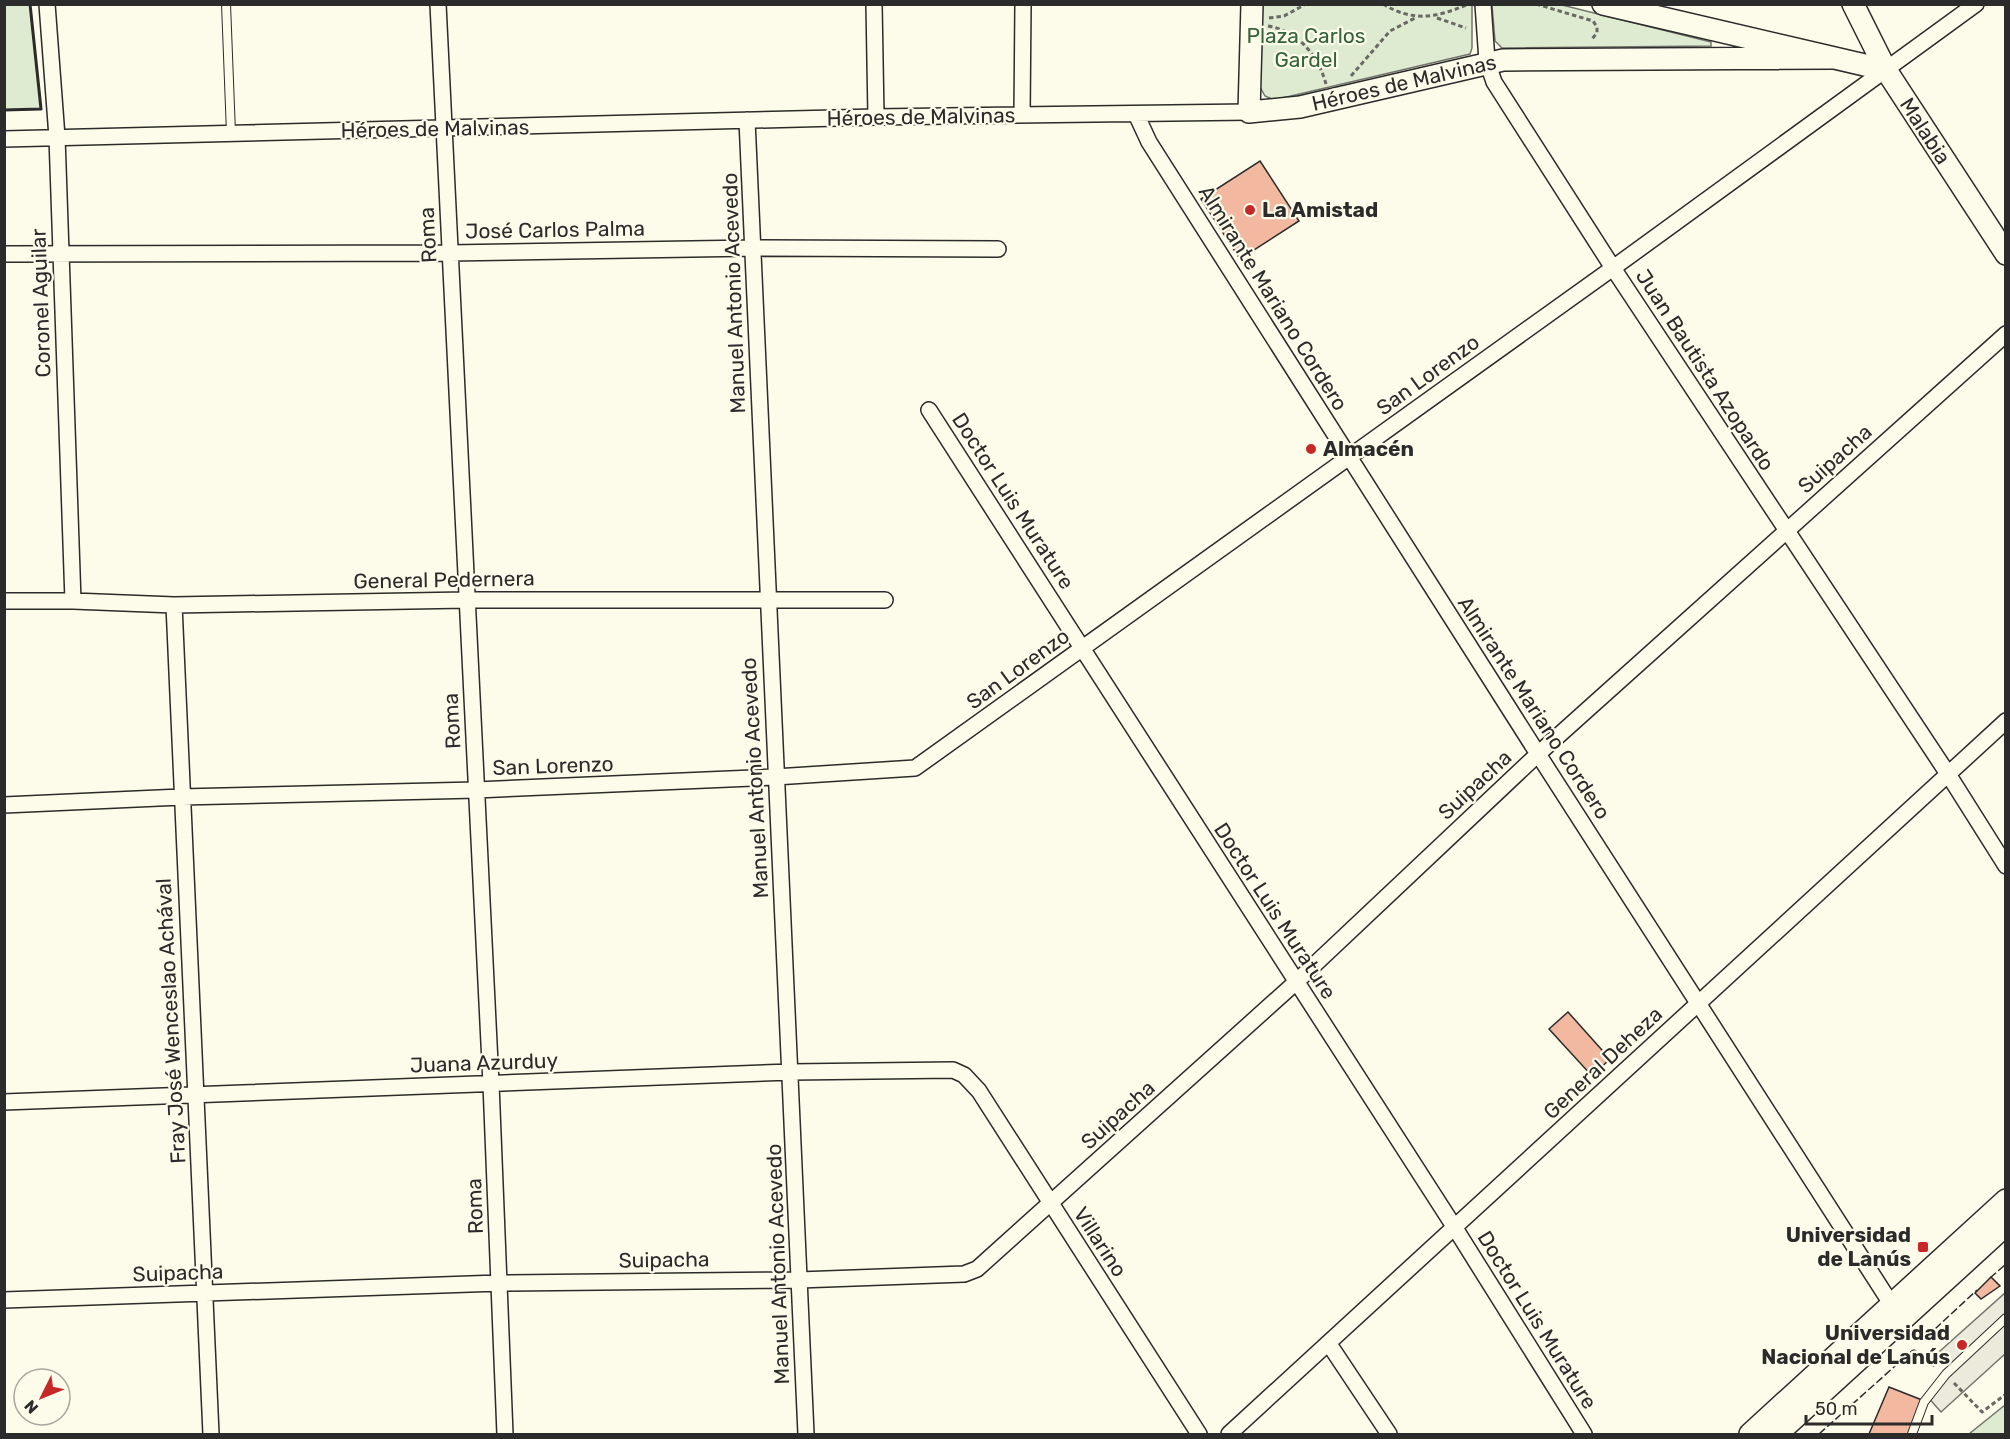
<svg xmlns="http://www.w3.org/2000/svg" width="2010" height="1439" font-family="Rubik,sans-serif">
  <rect width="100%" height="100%" fill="#fdfbea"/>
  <path fill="#deebd1" stroke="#74746e" stroke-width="1.5" d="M4 5H30L41 109 5 110Z
    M1262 5H1472V48L1470 54 1274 100 1265 96 1260 87Z
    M1492 5H1562L1711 42V46L1502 48 1495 41Z
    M2005 1405V1434H1969Z"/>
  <path fill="#eceadb" stroke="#74746e" stroke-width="1.5" d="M2005 1293V1354L1941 1412 1926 1395 1953 1366 1940 1351Z"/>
  <path fill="#f2b8a0" stroke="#2b2b2b" stroke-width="1.5" d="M1260 161 1299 221 1240 259 1201 199Z
    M1568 1012 1610 1059 1592 1076 1549 1029Z
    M1991 1277 2000 1286 1981 1299 1975 1293Z
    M1889 1387 1922 1400 1909 1434H1869Z"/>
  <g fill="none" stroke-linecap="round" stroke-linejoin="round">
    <g stroke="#2b2b2b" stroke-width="10">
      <path id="lane" d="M226 4 231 133
        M1912 1434 1924 1402 1946 1374 2006 1318"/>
    </g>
    <g stroke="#2b2b2b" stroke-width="18">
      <path id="street" d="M47 4 57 137 73 601
        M438 4 491 1084 505 1434
        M874 4 876 117
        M1483 4 1487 61 1494 82 1613 268 1948 774 2006 866
        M1136 114 1149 142 1538 754 1897 1313
        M1022 115 1023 4
        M747 120 806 1434
        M4 139 876 117 1249 112
        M4 254 450 253 753 248 998 249
        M929 410 1455 1228 1584 1434
        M4 601H73L174 605 466 600H885
        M174 605 211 1434
        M4 805 181 797 476 790 775 777 915 768 1613 268 1976 4
        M4 1102 791 1072 953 1070 964 1075 979 1091 1199 1434
        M4 1300 499 1283 799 1280 964 1274 977 1269 1295 983 1538 754 2006 334
        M1329 1344 1389 1434
        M1229 1434 2006 721"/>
    </g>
    <g stroke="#2b2b2b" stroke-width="24">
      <path id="secondary" d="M1252 4 1249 112 1300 107 1503 60 1832 58
        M1603 4 1886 70
        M1853 4 1886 70 2006 254
        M1750 1434 2006 1200
        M1777 1434 2006 1225"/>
    </g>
    <path stroke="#6a6964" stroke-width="3" stroke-dasharray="4.5 3" stroke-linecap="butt" d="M1383 4C1412 22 1436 18 1466 5
      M1536 4 1593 21 1597 27V33L1591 40
      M1269 18 1284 16 1306 4
      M1437 18 1466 28
      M1268 26C1298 31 1318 55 1326 84
      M1351 76 1390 31 1415 18
      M1913 1350 1936 1367
      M1954 1383 1982 1412 2006 1394"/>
    <use href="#lane" stroke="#fdfbea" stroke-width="8"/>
    <use href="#street" stroke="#fdfbea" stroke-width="15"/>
    <use href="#secondary" stroke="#fdfbea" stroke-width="21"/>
    <path stroke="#2b2b2b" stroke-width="1.5" stroke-dasharray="8 3" stroke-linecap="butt" d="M1990 1278 2006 1264
      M1935 1329 1977 1290
      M1819 1434 1913 1350"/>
    <path stroke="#2b2b2b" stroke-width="3" d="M4 110 41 109 30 4"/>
  </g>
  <g fill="#c62828" stroke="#fdfbea" stroke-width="2">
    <circle cx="1250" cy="210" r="6"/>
    <circle cx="1311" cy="449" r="6"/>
    <rect x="1917" y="1241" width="12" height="12" rx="3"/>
    <circle cx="1962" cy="1345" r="6"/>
  </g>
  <g text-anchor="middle" stroke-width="4.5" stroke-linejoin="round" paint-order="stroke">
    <g font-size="21" fill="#34623c" stroke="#fdfbea">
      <text x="1306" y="43">Plaza Carlos<tspan x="1306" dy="24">Gardel</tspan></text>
    </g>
    <g font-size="21" fill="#2b2b2b" stroke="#fdfbea">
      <text transform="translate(1404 83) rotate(-13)" y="7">Héroes de Malvinas</text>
      <text transform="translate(921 117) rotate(-1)" y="7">Héroes de Malvinas</text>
      <text transform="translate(435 129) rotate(-1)" y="7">Héroes de Malvinas</text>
      <text transform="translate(1925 131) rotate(57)" y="7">Malabia</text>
      <text transform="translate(555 230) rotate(-1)" y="7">José Carlos Palma</text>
      <text transform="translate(428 235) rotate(-93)" y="7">Roma</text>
      <text transform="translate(734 293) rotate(-92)" y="7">Manuel Antonio Acevedo</text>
      <text transform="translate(1273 298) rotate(58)" y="7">Almirante Mariano Cordero</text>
      <text transform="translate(41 303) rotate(-92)" y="7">Coronel Aguilar</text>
      <text transform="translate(1705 370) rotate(57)" y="7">Juan Bautista Azopardo</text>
      <text transform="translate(1428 375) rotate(-36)" y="7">San Lorenzo</text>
      <text transform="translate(1835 459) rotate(-42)" y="7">Suipacha</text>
      <text transform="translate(1013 501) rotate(57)" y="7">Doctor Luis Murature</text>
      <text transform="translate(444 580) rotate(-1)" y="7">General Pedernera</text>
      <text transform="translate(1018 669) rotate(-36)" y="7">San Lorenzo</text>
      <text transform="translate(1534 708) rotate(57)" y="7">Almirante Mariano Cordero</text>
      <text transform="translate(452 721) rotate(-93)" y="7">Roma</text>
      <text transform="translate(553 766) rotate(-2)" y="7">San Lorenzo</text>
      <text transform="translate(755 778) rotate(-93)" y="7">Manuel Antonio Acevedo</text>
      <text transform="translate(1475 785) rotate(-43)" y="7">Suipacha</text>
      <text transform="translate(1275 911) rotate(57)" y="7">Doctor Luis Murature</text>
      <text transform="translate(171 1021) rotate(-93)" y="7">Fray José Wenceslao Achával</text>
      <text transform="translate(484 1063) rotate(-2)" y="7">Juana Azurduy</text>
      <text transform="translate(1603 1063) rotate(-43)" y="7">General Deheza</text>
      <text transform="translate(1118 1115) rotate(-42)" y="7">Suipacha</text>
      <text transform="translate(475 1206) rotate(-92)" y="7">Roma</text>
      <text transform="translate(1100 1242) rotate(57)" y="7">Villarino</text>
      <text transform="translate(664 1260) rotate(-1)" y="7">Suipacha</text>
      <text transform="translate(778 1264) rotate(-92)" y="7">Manuel Antonio Acevedo</text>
      <text transform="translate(178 1273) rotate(-2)" y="7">Suipacha</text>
      <text transform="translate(1537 1320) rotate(58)" y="7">Doctor Luis Murature</text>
    </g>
    <g font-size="21" font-weight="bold" fill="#2b2b2b" stroke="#fdfbea" text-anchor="start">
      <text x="1262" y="217">La Amistad</text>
      <text x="1323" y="456">Almacén</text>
      <text x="1911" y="1242" text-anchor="end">Universidad<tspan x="1911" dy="24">de Lanús</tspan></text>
      <text x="1950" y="1340" text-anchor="end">Universidad<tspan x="1950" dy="24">Nacional de Lanús</tspan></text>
    </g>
  </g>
  <rect width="2010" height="1439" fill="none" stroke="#2b2b2b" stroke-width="12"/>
  <g transform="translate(42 1397) rotate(227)"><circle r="28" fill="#fdfbea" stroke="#a9a89e" stroke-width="1.5"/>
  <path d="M0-4.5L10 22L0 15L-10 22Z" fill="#c62828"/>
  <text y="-9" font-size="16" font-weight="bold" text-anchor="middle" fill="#2b2b2b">N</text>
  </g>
  <path d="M1806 1415v9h126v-9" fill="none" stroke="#2b2b2b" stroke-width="3"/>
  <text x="1815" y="1415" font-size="18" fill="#2b2b2b" stroke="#fdfbea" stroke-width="4.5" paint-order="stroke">50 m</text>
</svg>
